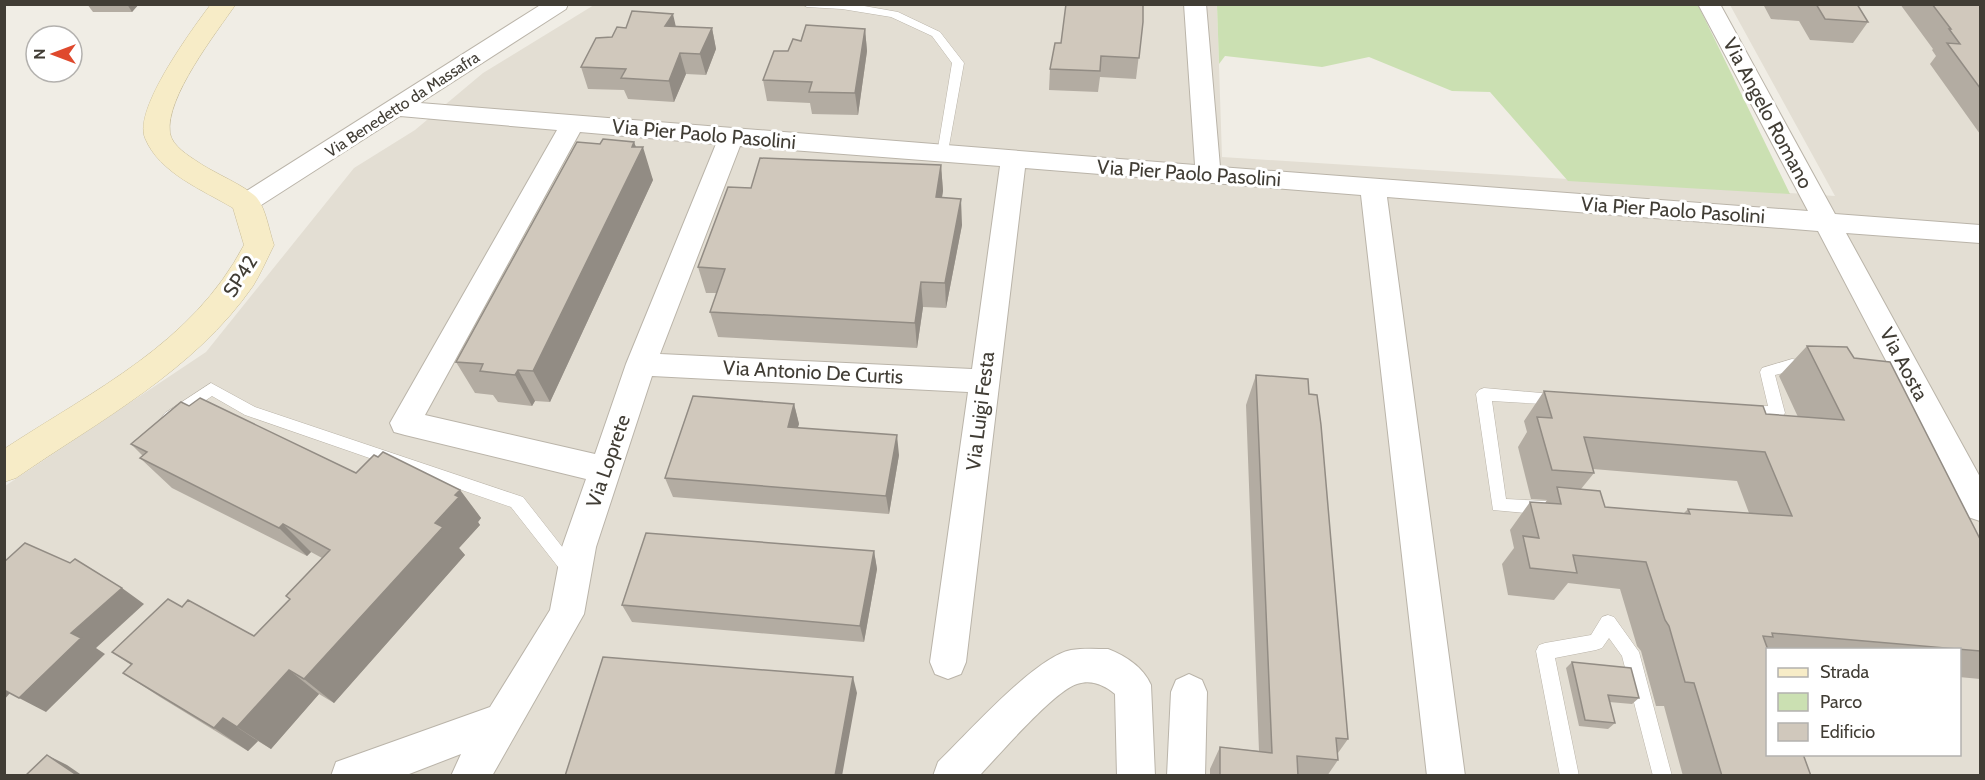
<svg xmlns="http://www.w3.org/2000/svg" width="1985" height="780" font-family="Cabin,sans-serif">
  <rect width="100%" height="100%" fill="#f0ede5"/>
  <path fill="#e3ded3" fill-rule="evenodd" d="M594 5H1217L1222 157 1835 196 1730 5H1980V775L5 776V486L206 352 354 168 415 130 483 73ZM1768 650H1960V754H1768Z"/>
  <path fill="#cbe0b2" d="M1217 5H1698L1790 194 1568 181 1490 92 1452 91 1369 57 1322 67 1225 56 1219 64Z"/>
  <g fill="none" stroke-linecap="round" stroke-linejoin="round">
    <g stroke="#bab4a9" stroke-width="1">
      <path id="lane" d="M802 4H853L898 12 940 32 964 63 947 157H939L937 154 952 63 932 36 891 17 842 9 807 7Z
        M1792 359 1814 362 1816 366 1814 370 1792 371 1775 375 1785 413 1782 417 1777 419 1740 415 1737 411 1740 407 1768 406 1760 372 1762 368Z
        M211 383 255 407 523 497 578 567 580 572 578 577 572 580 566 577 511 507 245 415 212 396 175 421H165L162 417 165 413Z
        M1484 388 1564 395 1567 399 1564 403 1559 405 1492 401 1506 499 1546 501 1552 503 1554 508 1552 513 1546 515 1493 510 1476 394 1479 390Z
        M1608 615 1614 617 1639 652 1672 776H1653L1622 656 1609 638 1602 648 1596 650 1555 658 1579 776H1560L1536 651 1539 645 1545 643 1591 635 1602 617Z"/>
    </g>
    <g stroke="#bab4a9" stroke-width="2">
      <path id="street" d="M542 4H568L566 9 420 103 1195 165 1184 4H1206L1220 167 1808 211 1698 4H1720L1835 214 1980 225V243L1846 233 1980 477V521L1968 517 1818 231 1387 197 1465 776H1427L1361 195 1025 168 966 662 961 674 948 679 935 674 930 662 968 392 652 376 596 547 584 614 492 776H451L461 754 404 776H331L336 762 490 707 550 610 562 547 586 479 405 435 394 432 390 423 557 130 400 116 255 209 246 212 237 209 233 203 237 197ZM580 132 716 144 626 364 595 454 425 415ZM740 146 1000 166 972 369 660 354Z
        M1108 649C1126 656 1143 667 1151 685L1155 776H1117L1115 694C1104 685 1092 679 1077 684 1054 691 998 756 979 776H933L938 762C967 734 1035 657 1071 650 1083 648 1096 649 1108 649Z
        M1189 674 1202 680 1207 692 1205 776H1167L1171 692 1176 680Z"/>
    </g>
    <g stroke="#cabe99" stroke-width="1">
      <path id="secondary" d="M211 4H236C216 33 165 98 170 133 172 146 189 156 198 162 212 172 248 187 257 198 266 209 269 231 274 245 267 259 261 273 253 286 194 371 100 420 16 478L4 482V449C94 390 192 344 244 245L233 208C203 190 159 173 145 138 133 109 193 28 211 4Z"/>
    </g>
    <use href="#lane" fill="#fff" fill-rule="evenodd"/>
    <use href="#street" fill="#fff" fill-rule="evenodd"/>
    <use href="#secondary" fill="#f7ecc7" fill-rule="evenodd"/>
  </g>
  <path fill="#b3aca2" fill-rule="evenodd" d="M87 4H139L132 12H93Z
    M1763 4H1857L1868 22 1853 43 1810 40 1799 21 1771 19Z
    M1900 4H1980V134L1930 64 1936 56 1932 50 1933 49Z
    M1143 22 1136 79 1100 77 1098 92 1049 90 1050 69 1061 43Z
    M676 26 712 28 716 49 706 75 686 74 674 102 628 99 624 90 588 89 581 67 612 37 626 28Z
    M865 29 867 51 858 115 812 114 810 103 767 101 763 80 788 51 801 41Z
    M634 142 636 147 653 180 550 402 535 401 532 406 498 402 493 395 475 393 456 362 600 144Z
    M941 165 943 191 942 198 962 225 946 308 923 307 917 348 718 337 710 312 717 293H706L698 267 751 188Z
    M1807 346 1854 358 1980 539V679L1959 677V650H1767V754L1811 776H1683L1664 706H1656L1641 651 1637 646 1620 589 1568 583 1554 600 1508 595 1502 564 1514 548 1510 530 1530 502 1545 503 1547 500 1531 499 1518 447 1527 432 1524 421 1544 391 1766 414 1798 417 1779 376ZM1593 469 1737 481 1749 513 1688 509 1684 513 1605 507 1581 489 1594 473Z
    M1256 375 1309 394 1348 739 1338 753V760L1327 776H1210V769L1220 747 1259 751 1246 405Z
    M794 404 799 424 797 428 899 455 889 514 673 497 665 478Z
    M189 406 356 473 460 490 481 518 478 522 480 525 459 548 465 555 334 703 319 694 271 749 258 741 248 751 160 697 123 673 131 665 112 652 182 607 254 636 290 599 286 596 322 558 311 552 307 556 172 488 140 458 143 456 131 444Z
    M874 551 877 569 864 642 632 622 622 605Z
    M1572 662 1639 698 1632 704 1609 702 1615 723 1608 729 1579 726 1566 668Z"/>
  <path fill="#928c84" d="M127 4H139L132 12Z
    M673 14 678 36 665 26Z
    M712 28 716 49 706 75 700 54Z
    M865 29 867 51 858 115 855 93Z
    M680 53 686 74 674 102 669 81Z
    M634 142 639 156 643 147 653 180 550 402 533 371Z
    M941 165 943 191 937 223 936 197Z
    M961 199 962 225 946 308 945 283Z
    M921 282 923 307 917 348 915 323Z
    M518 370 535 401 532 406 515 375Z
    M794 404 799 424 792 447 788 427Z
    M897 435 899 455 889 514 886 496Z
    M460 490 481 518 478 522 480 525 459 548 465 555 334 703 304 679 435 523 455 495Z
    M283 524 311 552 307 556 279 528Z
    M874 551 877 569 864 642 860 626Z
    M122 588 144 604 96 648 105 654 46 712 19 698 71 633Z
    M289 670 319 694 271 749 237 727Z
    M853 677 857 693 842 776H835Z
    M4 690 10 693 4 700Z
    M223 718 258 741 248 751 214 728Z
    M47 755 67 765 83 776H78Z"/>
  <path fill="#d0c8bc" stroke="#928c84" stroke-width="1.5" d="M1066 4H1143V22L1139 58 1101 56 1100 71 1050 69 1055 43H1061Z
    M1816 4H1857L1868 22 1825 19Z
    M1932 4H1980V88L1947 43 1960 44 1949 29H1951Z
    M632 11 673 14 665 26 712 28 700 54 680 53 669 81 621 78 626 69 581 67 596 38 612 37 617 27 626 28Z
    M806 25 865 29 855 93 809 92 812 82 763 80 774 51H788L793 39 801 41Z
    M603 139 634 142 632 147H643L533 371 518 370 515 375 480 371 483 364 456 362 577 142 600 144Z
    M760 158 941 165 936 197 961 199 945 283 921 282 915 323 710 312 725 269 698 267 728 187 751 188Z
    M1807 346 1847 347 1854 358 1890 362 1980 539V651L1772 633 1773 637 1763 636 1768 650 1767 754H1803L1811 776H1722L1694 683 1685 682 1669 626 1665 620 1646 562 1573 555 1577 573 1530 568 1523 536 1539 538 1530 502 1561 504 1557 487 1600 491 1605 507 1690 514 1688 509 1792 516 1765 452 1584 437 1594 473 1552 470 1537 417 1552 418 1544 391 1763 406 1766 414 1844 420Z
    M1256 375 1308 379 1309 394 1317 395 1321 425 1348 739 1336 738 1338 760 1297 756 1298 776H1220V747L1272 753Z
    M693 396 794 404 788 427 897 435 886 496 665 478Z
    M200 398 356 473 374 455 378 457 383 452 460 490 455 495 459 497 435 523 443 527 304 679 289 670 237 727 223 718 214 728 123 673 132 664 112 652 168 599 182 607 188 600 254 636 290 599 286 596 330 550 283 524 279 528 140 458 147 452 131 444 181 402 189 406Z
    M646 533 874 551 860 626 622 605Z
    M25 543 70 563 75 559 122 588 71 633 81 638 19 698 4 690V562Z
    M603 657 853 677 835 776H565Z
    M1572 662 1631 668 1639 698 1608 695 1615 723 1585 720Z
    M47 755 78 776H25Z"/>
  <g text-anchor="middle" stroke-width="6" stroke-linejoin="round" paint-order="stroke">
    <g font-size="16" fill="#413d35" stroke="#fff">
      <text transform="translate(402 104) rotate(-33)" y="6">Via Benedetto da Massafra</text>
    </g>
    <g font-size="20" fill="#413d35" stroke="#fff">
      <text transform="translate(1768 113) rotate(62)" y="7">Via Angelo Romano</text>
      <text transform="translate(704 134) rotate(5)" y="7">Via Pier Paolo Pasolini</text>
      <text transform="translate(1189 173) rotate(4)" y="7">Via Pier Paolo Pasolini</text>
      <text transform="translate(1673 210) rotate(4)" y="7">Via Pier Paolo Pasolini</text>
      <text transform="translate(240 276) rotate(-57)" y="7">SP42</text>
      <text transform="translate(1904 364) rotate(62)" y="7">Via Aosta</text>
      <text transform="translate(813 372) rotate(3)" y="7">Via Antonio De Curtis</text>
      <text transform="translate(980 411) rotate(-83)" y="7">Via Luigi Festa</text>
      <text transform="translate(608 461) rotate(-71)" y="7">Via Loprete</text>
    </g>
  </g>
  <rect width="1985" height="780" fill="none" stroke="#413d35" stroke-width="12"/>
  <rect x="1766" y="648" width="195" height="108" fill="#ffffff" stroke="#b3b1ae" stroke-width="1.5"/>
  <rect x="1778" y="668" width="30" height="9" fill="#f7ecc7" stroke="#b3b1ae" stroke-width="1.5"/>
  <text x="1820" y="678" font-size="18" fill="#413d35">Strada</text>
  <rect x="1778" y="693" width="30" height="18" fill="#cbe0b2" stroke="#b3b1ae" stroke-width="1.5"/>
  <text x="1820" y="708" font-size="18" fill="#413d35">Parco</text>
  <rect x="1778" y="723" width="30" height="18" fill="#d0c8bc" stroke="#b3b1ae" stroke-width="1.5"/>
  <text x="1820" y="738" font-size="18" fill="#413d35">Edificio</text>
  <g transform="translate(54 54) rotate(270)"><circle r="28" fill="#ffffff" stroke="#b3b1ae" stroke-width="1.5"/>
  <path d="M0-4.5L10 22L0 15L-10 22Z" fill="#df492d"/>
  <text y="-9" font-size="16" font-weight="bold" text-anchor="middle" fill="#413d35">N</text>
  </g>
</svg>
